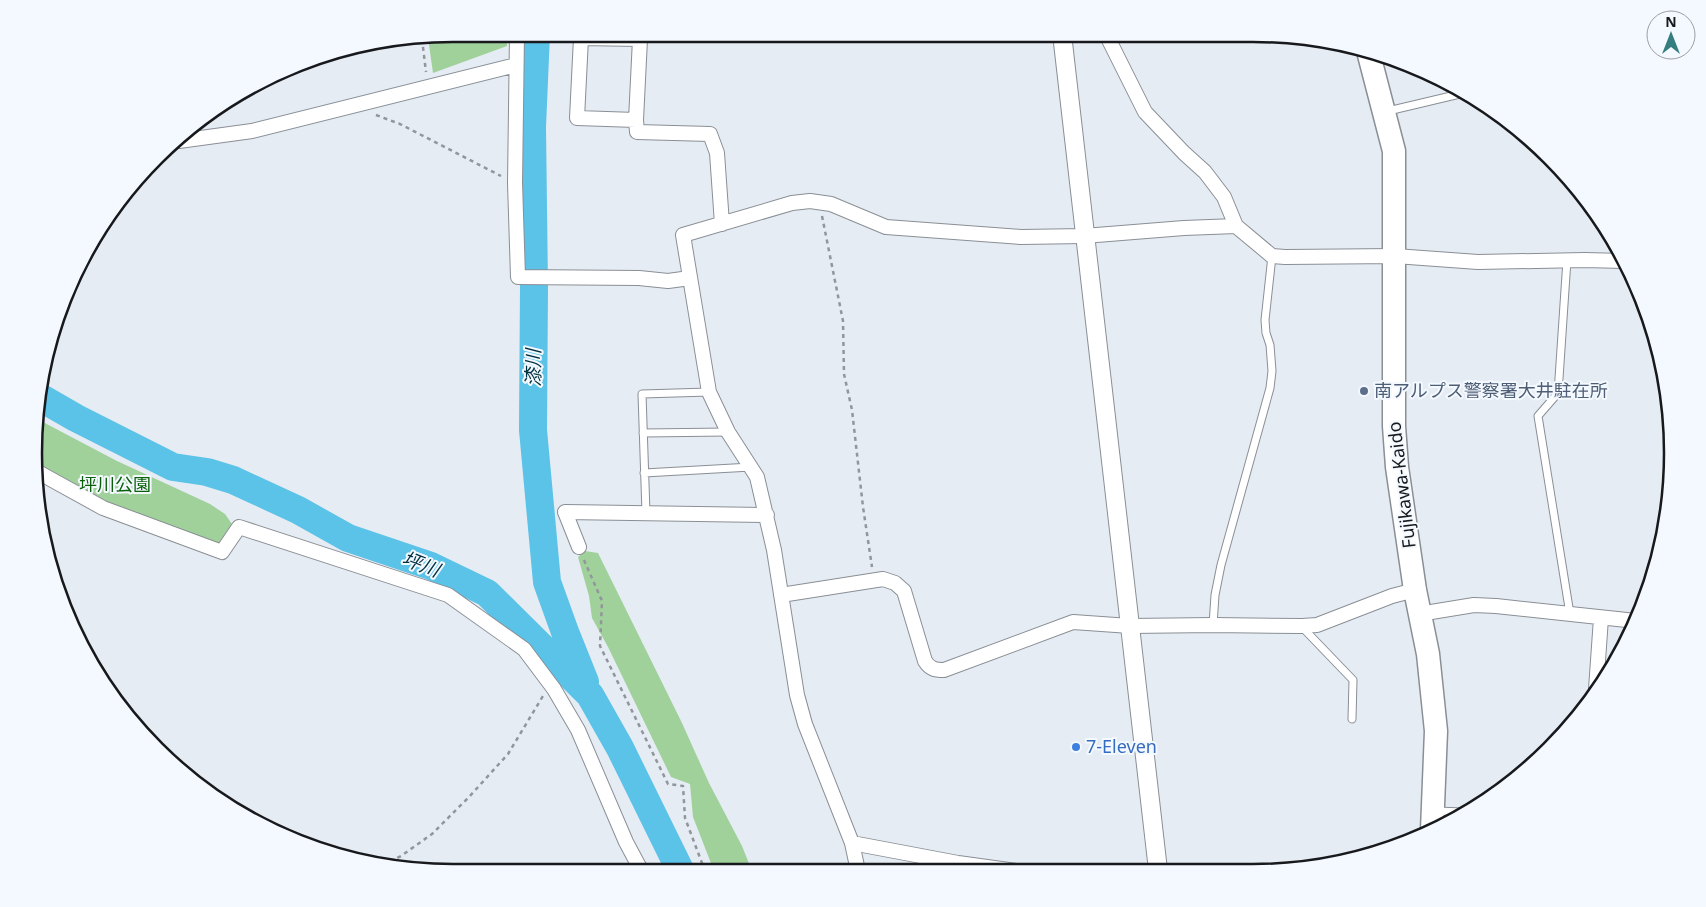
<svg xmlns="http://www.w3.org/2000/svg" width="1706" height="907" font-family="'Noto Sans','Noto Sans JP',sans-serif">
  <rect width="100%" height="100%" fill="#e6ecf3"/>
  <path fill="#a0d19b" d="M454 34H507V46L433 73 428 38Z
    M41 421 117 461 210 504 225 514 232 524 216 547 103 505 36 466Z
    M585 551 598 553 682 723 709 783 742 846 752 871H714L693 817 690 784 671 777 608 647 592 618 589 596 578 557Z"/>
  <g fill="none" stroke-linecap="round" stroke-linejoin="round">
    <path stroke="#5bc2e8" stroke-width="28" d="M536 34 532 127 534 287 533 430 547 582 565 632 585 682
      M43 399 76 418 173 467 207 472 233 480 298 510 348 538 431 566 487 593 590 695 620 748 681 872"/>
    <g stroke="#8a8f96" stroke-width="9">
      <path id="service" d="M1388 111 1464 93
        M1567 260 1558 393 1538 416 1570 614
        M643 433 728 432
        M644 473 751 467
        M646 513 642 394 709 392
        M1213 625 1215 595 1221 565 1270 388 1272 371 1270 345 1266 333 1265 320 1272 256
        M1302 627 1353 680 1352 719
        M1436 811 1464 812"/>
    </g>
    <g stroke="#8a8f96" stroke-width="16">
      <path id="minor" d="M517 34 515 183 518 277 639 278 668 281 690 278
        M581 34V38L640 39 636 120
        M1106 34 1145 112 1184 153 1205 172 1224 197 1236 226
        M581 38 577 118 636 120 637 132 710 134 717 153 722 224
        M179 141 252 131 516 65
        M36 471 103 508 222 552 239 527 448 595 524 649 554 689 578 730 626 842 642 872
        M579 547 565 512 767 515
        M781 595 883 579 895 583 904 591 925 661C930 669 935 670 944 670L1073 622 1130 626 1213 625 1302 626 1317 625 1392 596 1415 590
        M1419 614 1474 605 1496 606 1636 621
        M1596 689 1601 618
        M852 843 958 863 1016 871
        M858 871 852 843 805 724 797 695 774 550 757 477 728 432 709 392 683 235 792 203 810 201 831 204 886 227 1021 237 1084 236 1184 228 1236 226 1272 256 1285 257 1395 256 1478 262 1585 260 1624 261"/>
    </g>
    <g stroke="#8a8f96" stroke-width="20">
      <path id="tertiary" d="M1062 34 1158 870"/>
    </g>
    <g stroke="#8a8f96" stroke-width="25">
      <path id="primary" d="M1368 51 1394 151V426L1397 467 1415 590 1428 654 1436 731 1432 830"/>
    </g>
    <path stroke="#91969b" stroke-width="2.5" stroke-dasharray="4 4" stroke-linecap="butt" d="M422 39 426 72
      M376 115 400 124 501 176
      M822 216 843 321 844 374 852 410 863 507 872 567
      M584 560 602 601 600 646 668 784 683 786 685 818 705 871
      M383 865 401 856 432 834 469 797 508 754 543 696"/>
    <use href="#service" stroke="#fff" stroke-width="7"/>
    <use href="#minor" stroke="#fff" stroke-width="14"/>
    <use href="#tertiary" stroke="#fff" stroke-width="18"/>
    <use href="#primary" stroke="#fff" stroke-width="22"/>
  </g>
  <circle fill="#5c6f8a" stroke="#f4f9ff" stroke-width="2" cx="1364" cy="391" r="5"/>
  <circle fill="#3f7fe0" stroke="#f4f9ff" stroke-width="2" cx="1076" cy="747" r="5"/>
  <g text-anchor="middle" stroke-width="4" stroke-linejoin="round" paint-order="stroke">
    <g font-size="18" fill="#4e5e75" stroke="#f4f9ff" text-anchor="start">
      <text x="1374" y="397">南アルプス警察署大井駐在所</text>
    </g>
    <g font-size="18" fill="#096009" stroke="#f4f9ff">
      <text x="115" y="491">坪川公園</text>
    </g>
    <g font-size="18" fill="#17191c" stroke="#f4f9ff">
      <text transform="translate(1402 485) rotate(-97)" y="6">Fujikawa-Kaido</text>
    </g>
    <g font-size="18" fill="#366cbe" stroke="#f4f9ff" text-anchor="start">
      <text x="1086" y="753">7-Eleven</text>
    </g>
    <g font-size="19" font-style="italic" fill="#003141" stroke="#f4f9ff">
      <text transform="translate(533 368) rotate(-90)" y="7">漆川</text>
      <text transform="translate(421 564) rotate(21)" y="7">坪川</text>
    </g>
  </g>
  <path d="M0 0H1706V907H0ZM453 42H1253A411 411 0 0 1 1664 453V453A411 411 0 0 1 1253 864H453A411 411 0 0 1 42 453V453A411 411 0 0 1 453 42Z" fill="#f4f9ff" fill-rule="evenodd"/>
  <path fill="none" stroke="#17191c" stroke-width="2.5" d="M453 42H1253A411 411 0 0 1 1664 453V453A411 411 0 0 1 1253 864H453A411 411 0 0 1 42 453V453A411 411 0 0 1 453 42Z"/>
  <g transform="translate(1671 35)"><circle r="24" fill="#f4f9ff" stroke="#9c9fa4"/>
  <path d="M0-4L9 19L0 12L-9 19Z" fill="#357e80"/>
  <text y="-8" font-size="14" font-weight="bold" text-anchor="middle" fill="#17191c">N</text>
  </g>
</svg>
